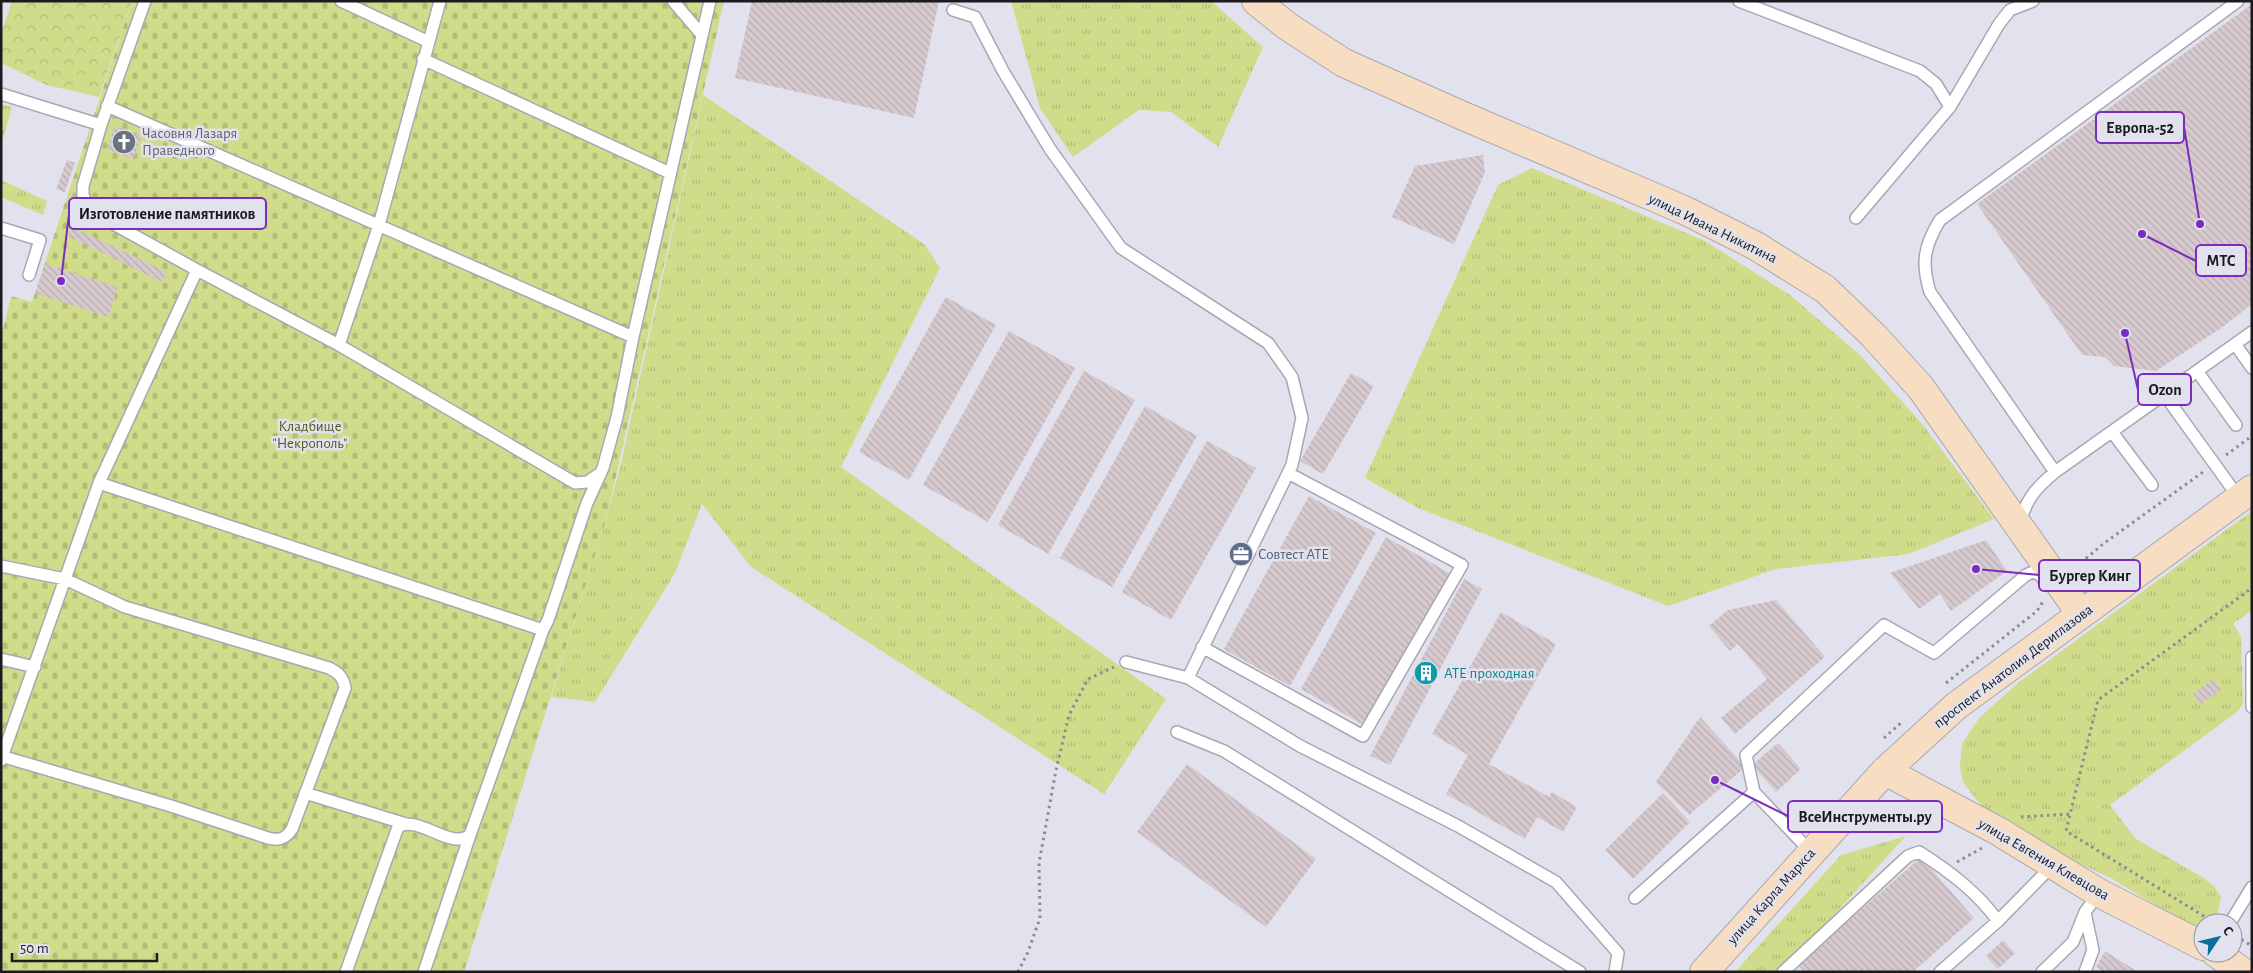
<svg xmlns="http://www.w3.org/2000/svg" width="2253" height="973" font-family="'Alegreya Sans',sans-serif">
  <defs>
    <pattern id="grass-tufts" width="24" height="20" patternUnits="userSpaceOnUse" patternTransform="scale(1.25)"><rect width="24" height="20" fill="#d0dc8a"/><path d="M3 7l-1-3M5 7V3M7 7l1-3M15 17l-1-3M17 17v-4M19 17l1-3" fill="none" stroke="#b2bc77"/></pattern>
    <pattern id="forest-crowns" width="20" height="18" patternUnits="userSpaceOnUse" patternTransform="scale(1.25)"><rect width="20" height="18" fill="#d0dc8a"/><path d="M2 6a3 3 0 1 1 6 0M12 15a3 3 0 1 1 6 0" fill="none" stroke="#b2bc77"/></pattern>
    <pattern id="cemetery-stones" width="16" height="16" patternUnits="userSpaceOnUse" patternTransform="scale(1.25)"><rect width="16" height="16" fill="#d0dc8a"/><path d="M2 7V4a2 2 0 0 1 4 0v3zM10 15v-3a2 2 0 0 1 4 0v3z" fill="#b2bc77"/></pattern>
    <pattern id="building-back-hatch" width="6" height="6" patternUnits="userSpaceOnUse" patternTransform="scale(1.25)"><rect width="6" height="6" fill="#d7cacf"/><path d="M-1 5l2 2M0 0l6 6M5-1l2 2" fill="none" stroke="#b8adb1"/></pattern>
  </defs>
  <rect width="100%" height="100%" fill="#e2e2ee"/>
  <path fill="url(#grass-tufts)" d="M1011 1H1211L1263 47 1218 147 1171 112 1139 110 1073 157 1040 108Z
    M703 95 924 244 940 268 841 467 1166 699 1104 794 751 567 702 504 675 573 595 702 551 697 606 520 621 463Z
    M1 104 12 107 1 146Z
    M1532 168 1705 241 1790 295 1860 355 1923 425 1994 519 1909 554 1776 569 1668 606 1418 508 1365 478 1498 185Z
    M1 180 47 201 43 215 1 197Z
    M2252 511V610L2233 624 2241 636 2243 704 2237 712 2110 805 2136 839 2202 877 2214 886 2221 897 2217 916 2210 923 2189 926 2111 878 2051 851 1990 813 1975 798 1963 782 1960 766 1962 744 1979 718 2018 683Z
    M1906 836 1782 972H1735L1841 855Z"/>
  <path fill="url(#forest-crowns)" d="M12 1H132L99 97 47 85 1 63V34Z"/>
  <path fill="url(#cemetery-stones)" d="M132 1H724L606 520 464 972H1V337L11 296 32 302Z"/>
  <path fill="url(#building-back-hatch)" d="M752 1H939L914 118 735 78Z
    M2252 4V304L2224 326 2156 371 2114 366 2105 357 2082 355 1977 204Z
    M115 126 142 136 133 159 107 149Z
    M1483 155 1485 172 1454 244 1392 217 1415 166Z
    M67 160 75 163 65 192 56 189Z
    M72 227 167 272 162 282 68 236Z
    M45 264 118 287 108 317 35 293Z
    M946 297 996 325 909 480 859 452Z
    M1009 331 1075 368 988 522 923 485Z
    M1084 371 1135 400 1048 554 998 525Z
    M1351 373 1374 386 1323 474 1300 461Z
    M1145 406 1197 436 1112 587 1060 558Z
    M1207 441 1256 468 1171 620 1122 592Z
    M1309 496 1376 533 1290 686 1224 649Z
    M1386 537 1451 574 1365 726 1301 689Z
    M1986 540 2007 571 1951 611 1940 594 1919 609 1890 573Z
    M1464 579 1482 589 1390 765 1370 756Z
    M1776 600 1825 657 1735 734 1721 718 1767 679 1738 644 1730 651 1709 626 1728 610Z
    M1501 612 1556 644 1489 764 1549 797 1552 792 1577 807 1563 832 1537 817 1525 839 1446 794 1468 755 1432 734Z
    M2213 679 2221 690 2201 704 2193 694Z
    M1700 717 1744 765 1742 770 1689 815 1656 782Z
    M1778 743 1801 769 1776 792 1752 765Z
    M1187 764 1316 859 1266 927 1137 832Z
    M1663 793 1690 822 1633 879 1605 850Z
    M1921 857 1974 918 1913 972H1804L1798 965Z
    M2003 940 2015 953 1998 969 1986 956Z
    M2105 951 2138 972H2104L2096 967Z"/>
  <g fill="none" stroke-linecap="round" stroke-linejoin="round">
    <g stroke="#a8a7b2" stroke-width="14">
      <path id="lane" d="M145 1 101 125 83 186V195L90 211 197 270 339 345 575 483 587 482 599 474
        M341 1 427 41
        M673 1 702 35
        M1739 1 1920 71 1936 84 1950 107
        M953 10 975 17 1003 71 1050 149 1121 248 1268 343 1292 377 1302 418 1292 465 1188 678
        M423 59 670 173
        M1 94 101 125
        M107 106 633 337
        M1856 218 1950 107 1999 24 2010 10 2033 1
        M1 228 40 240 29 275
        M2235 344 2252 368
        M339 345 379 225 440 1
        M2197 371 2236 425
        M2164 394 2239 498
        M2112 432 2152 485
        M2055 472 1930 292C1921 263 1924 246 1940 220L2238 1
        M99 483 543 630
        M2020 523C2026 499 2036 488 2055 472L2252 332
        M1 566 65 579 125 607 329 668C339 673 343 677 345 688L292 829C286 839 279 841 268 838L171 806 1 756
        M1202 647 1363 736 1462 565 1288 473
        M2252 657V707
        M1 659 35 667
        M1126 662 1188 678 1300 746 1458 826 1556 882 1618 953 1615 972
        M1177 732 1224 751 1580 972
        M1 760 99 483 197 270
        M1754 792 1746 755 1884 625 1934 653 2026 575 2033 572 2040 575 2045 582
        M305 793 406 824
        M1635 898 1754 792 1811 852
        M2230 923 2252 887
        M346 972 398 827C418 814 451 851 470 835
        M424 972 470 835 543 630 548 620 587 503 603 468 617 417 633 337 710 1
        M1783 972 1908 856 1919 852C1949 871 1977 892 1998 921L2053 865
        M1940 972 1998 921
        M2042 972 2073 942 2085 912 2099 893
        M2085 972 2093 950 2085 913"/>
    </g>
    <g stroke="#a8a7b2" stroke-width="30">
      <path id="secondary" d="M1256 1 1287 26 1344 63 1461 115 1684 210 1756 246 1825 289 1874 336 1921 388 2081 614
        M1885 771 1998 831 2099 893 2203 946
        M2216 953 2243 972
        M1704 972 1885 771 1956 706 2252 489"/>
    </g>
    <path stroke="#8b8b94" stroke-width="3" stroke-dasharray="2.5 4" stroke-linecap="butt" d="M2226 455 2252 436
      M2076 567 2103 544 2203 472
      M1946 683 2037 611 2044 600
      M1884 738 1902 722
      M2021 817 2070 814
      M1957 862 1982 848
      M2215 923 2066 831 2098 700 2252 588
      M2236 936 2252 946
      M1018 972 1028 952 1040 918 1039 863 1056 770 1069 715 1088 679 1114 667"/>
    <use href="#lane" stroke="#fff" stroke-width="11"/>
    <use href="#secondary" stroke="#f7dec3" stroke-width="28"/>
  </g>
  <defs>
    <g id="church-disc" transform="scale(1.25)"><circle r="9.5" fill="#6b7280" stroke="#e2e2ee"/><path d="M-1.2-6h2.4v3.5h3.3v2.4h-3.3V6h-2.4V-.1h-3.3v-2.4h3.3Z" fill="#fff"/></g>
    <g id="office-disc" transform="scale(1.25)"><circle r="9.5" fill="#5c6f8a" stroke="#e2e2ee"/><path d="M-6-3h4V-5.5h4V-3h4V5H-6ZM-1-4.5V-3h2v-1.5ZM-6 0V1H6V0Z" fill="#fff"/></g>
    <g id="building-disc" transform="scale(1.25)"><circle r="9.5" fill="#0f9aa8" stroke="#e2e2ee"/><path d="M-4-6H4V6H1V3H-1V6H-4ZM-2.5-4.3h1.7v1.8h-1.7ZM.8-4.3h1.7v1.8H.8ZM-2.5-1h1.7V.8h-1.7ZM.8-1h1.7V.8H.8Z" fill="#fff"/></g>
  </defs>
  <g fill-rule="evenodd">
    <use href="#church-disc" x="124" y="142"/>
    <use href="#office-disc" x="1241" y="554"/>
    <use href="#building-disc" x="1426" y="673"/>
  </g>
  <g text-anchor="middle" stroke-width="5" stroke-linejoin="round" paint-order="stroke">
    <g font-size="15" fill="#5b616d" stroke="#e2e2ee" text-anchor="start">
      <text x="142" y="138">Часовня Лазаря<tspan x="142" dy="17">Праведного</tspan></text>
    </g>
    <g font-size="15" fill="#1b1b1f" stroke="#e2e2ee">
      <text transform="translate(1713 228) rotate(26)" y="5">улица Ивана Никитина</text>
      <text transform="translate(2013 666) rotate(-37)" y="5">проспект Анатолия Дериглазова</text>
      <text transform="translate(2044 859) rotate(30)" y="5">улица Евгения Клевцова</text>
      <text transform="translate(1771 896) rotate(-48)" y="5">улица Карла Маркса</text>
    </g>
    <g font-size="15" fill="#545b1d" stroke="#e2e2ee">
      <text x="310" y="431">Кладбище<tspan x="310" dy="17">"Некрополь"</tspan></text>
    </g>
    <g font-size="15" fill="#4e5e75" stroke="#e2e2ee" text-anchor="start">
      <text x="1258" y="559">Совтест АТЕ</text>
    </g>
    <g font-size="15" fill="#0d838f" stroke="#e2e2ee" text-anchor="start">
      <text x="1444" y="678">АТЕ проходная</text>
    </g>
  </g>
  <path fill="none" stroke="#7b2cbf" stroke-width="2" d="M2200 224L2184 127M61 281L69 214M2142 234L2196 261M2125 333L2138 390M1976 569L2039 575M1715 780L1788 816"/>
  <g fill="#7b2cbf" stroke="#e2e2ee" stroke-width="2">
    <circle cx="2200" cy="224" r="5"/>
    <circle cx="61" cy="281" r="5"/>
    <circle cx="2142" cy="234" r="5"/>
    <circle cx="2125" cy="333" r="5"/>
    <circle cx="1976" cy="569" r="5"/>
    <circle cx="1715" cy="780" r="5"/>
  </g>
  <g fill="#e2e2ee" stroke="#7b2cbf" stroke-width="2">
    <rect x="2096" y="112" width="88" height="31" rx="5"/>
    <rect x="69" y="198" width="197" height="31" rx="5"/>
    <rect x="2196" y="245" width="50" height="31" rx="5"/>
    <rect x="2138" y="374" width="53" height="31" rx="5"/>
    <rect x="2039" y="560" width="101" height="31" rx="5"/>
    <rect x="1788" y="801" width="154" height="31" rx="5"/>
  </g>
  <g font-size="16" text-anchor="middle" font-weight="bold" fill="#1b1b1f">
    <text x="2140" y="133">Европа-52</text>
    <text x="167" y="219">Изготовление памятников</text>
    <text x="2221" y="266">МТС</text>
    <text x="2165" y="395">Ozon</text>
    <text x="2090" y="581">Бургер Кинг</text>
    <text x="1865" y="822">ВсеИнструменты.ру</text>
  </g>
  <rect width="2253" height="973" fill="none" stroke="#1b1b1f" stroke-width="5"/>
  <g transform="translate(2218 938) rotate(55)"><circle r="24" fill="#e2e2ee" stroke="#92929b"/>
  <path d="M0-4L9 19L0 12L-9 19Z" fill="#0b6f9c"/>
  <text y="-8" font-size="14" font-weight="bold" text-anchor="middle" fill="#1b1b1f">С</text>
  </g>
  <path d="M12 953v8h145v-8" fill="none" stroke="#1b1b1f" stroke-width="2.5"/>
  <text x="20" y="953" font-size="15" fill="#1b1b1f" stroke="#e2e2ee" stroke-width="4" paint-order="stroke">50 m</text>
</svg>
